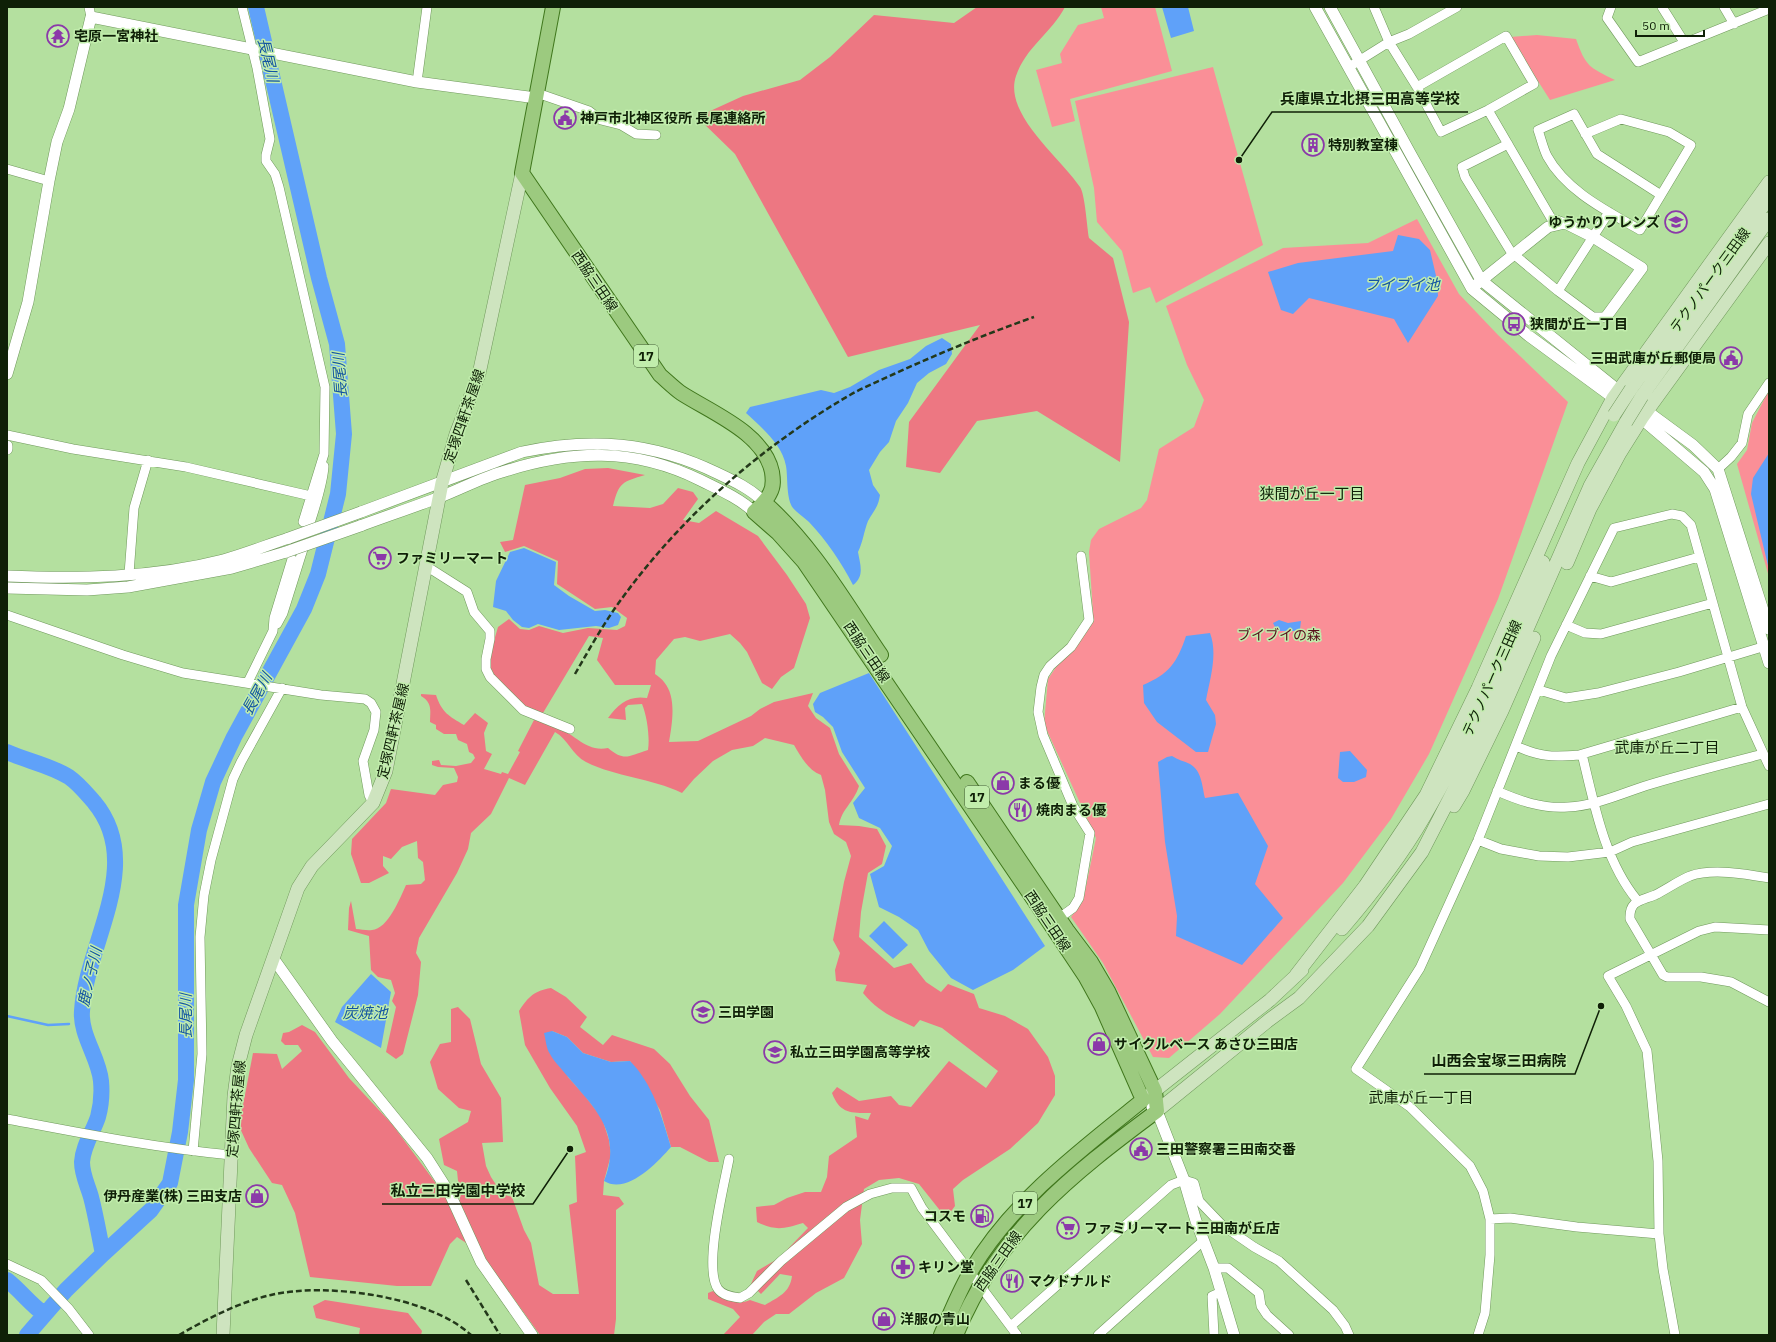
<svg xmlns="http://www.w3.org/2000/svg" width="1776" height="1342" font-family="'IBM Plex Sans','Noto Sans JP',sans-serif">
  <rect width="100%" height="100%" fill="#b4e09f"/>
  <path fill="#fa8f97" d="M1101 7H1155L1172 71 1070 99 1075 121 1052 127 1036 70 1062 63 1060 54 1078 25 1104 18Z
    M1537 35 1576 39C1586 67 1589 67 1615 80L1550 100 1510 37Z
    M1213 67 1263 245 1156 303 1150 287 1133 293 1122 251 1097 222 1094 188 1075 101Z
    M1417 219 1459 294 1498 335 1568 402 1498 599 1429 754 1391 819 1343 883 1220 1014 1169 1058 1153 1057 1103 963 1071 917 1083 901 1096 838 1044 724 1048 679 1093 613 1089 552 1091 540 1099 529 1141 508 1147 500 1159 449 1194 427 1204 400 1187 365 1166 306 1283 248 1368 243Z
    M1769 390V577L1737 464 1747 450 1752 423Z"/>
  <path fill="#ed7782" d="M977 7H1065C1052 32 1025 48 1016 76 1003 114 1061 158 1080 187 1085 194 1087 227 1089 238L1113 258 1129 322 1120 462 1037 411 977 421 940 473 906 467 909 422 980 325 848 357 735 154 697 117 743 96 800 80 830 57 874 15 954 23Z
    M608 468 645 475C622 482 619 482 613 506L650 508 663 504 678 488 693 492 698 499 683 520 699 523 716 511 758 536 787 575 806 604 810 618 794 668 781 677 772 689 762 683 747 652 740 643 730 634 700 641 685 637 674 639 656 660 655 674C658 676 662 679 664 682 677 697 672 724 669 742L698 741 751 716 760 709 774 702 813 693 808 706 816 718 830 728 839 754 859 786C853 804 842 808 839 825L859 826 877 829 886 846 882 864 868 873 861 912 859 937 894 968 911 963 926 982 941 992 948 984 974 994 979 1008 1005 1016 1028 1029 1048 1057 1055 1076V1095L1038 1123 1010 1149 963 1180 953 1189 955 1206 946 1218 919 1184 899 1178 879 1180 864 1189 860 1220 862 1244 844 1278 816 1293 789 1314H776L764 1322 752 1335H723L740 1317 733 1309 708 1299V1293L713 1291C724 1299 737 1306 750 1300L765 1305C778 1297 790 1293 792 1276L780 1274 761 1294 751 1284 757 1271 779 1258 808 1228 803 1223C784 1229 775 1231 757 1222L756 1207 774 1205 787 1198 805 1192H821L827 1177 829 1156 857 1137 855 1116 868 1120 871 1113C851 1113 840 1114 832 1093L837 1087 859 1101 891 1096 899 1105 911 1107 949 1061 986 1088 998 1071 942 1028 920 1020 914 1027C892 1017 879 1012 863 993L867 985 836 981 835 970 840 953 833 940 844 882 851 856 846 842 834 834 829 822 825 790 821 775C808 770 801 757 794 745L765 738 753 746 732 750 713 761 694 779 682 793C651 778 616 777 586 762 572 755 568 739 555 732L525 785 509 778 491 814 471 833 468 849 457 873 419 938 416 953 421 962 418 995 403 1054 396 1059 386 1052 396 1007 392 1001 395 993 391 980 378 977 371 970 369 936 348 930 349 908 351 901 356 929C361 929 367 931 372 930 388 929 400 898 406 885L421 884 425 880 423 862 418 858 417 841 402 847 391 859 383 856V866L389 873 369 883H361L351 854 352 839 386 803 391 789 435 795 443 785 457 782 458 777 454 768 438 767 432 765V761L439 760 441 765 456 766 471 763 475 758 473 754 469 752 467 744 458 740 456 734H444L436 729V725L430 722C430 711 433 703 421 696V694L436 695C442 713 449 716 464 725L475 713 488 723 484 733 486 751 492 754 484 769 501 774 502 772 508 774 520 752 518 751 534 720C541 722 549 723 555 725 573 733 587 753 608 748 625 762 628 756 648 750 650 737 647 716 642 704L628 705 625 708 626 720 608 718C618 704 629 695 647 698L651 685H615L597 660 603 638 589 636 543 713 527 709 490 671 489 658 498 627 509 619 520 629 529 630 539 626 563 633 588 628 617 630 625 626 627 618 612 607 595 609 557 584 558 561 524 546 505 552 500 542 513 540 525 485 560 478 585 469Z
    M551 988 566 997 587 1017 580 1027 603 1045 612 1035 654 1049 670 1064 690 1096 709 1120 719 1162H709L680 1147H671L660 1110 630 1061 611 1062 583 1053 567 1037 552 1031 568 1077 585 1096 602 1118 609 1140 611 1155 604 1181 603 1195 619 1197 624 1204 616 1210V1319L614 1335H540L480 1252 457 1237 450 1244 431 1286H397L310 1277 295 1213 282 1185 272 1183 249 1148 239 1126 253 1053 277 1054 282 1069 302 1051 298 1045H285L281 1041 283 1033 289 1032 302 1025 315 1032 349 1078 392 1124 446 1197 460 1200 457 1171 444 1165 439 1139 468 1122 471 1111 459 1108 438 1089 430 1062 440 1044 451 1042V1009L458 1007 470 1019 481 1064 501 1098 503 1142 482 1143 486 1166 491 1177 502 1194 512 1197 524 1230 531 1243 539 1285 553 1294H579L569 1205 577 1202 575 1156 586 1152 577 1126 550 1088 525 1045 519 1011C529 996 534 991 551 988Z
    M325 1300 408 1313 422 1331 421 1335H359L360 1328 316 1318 313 1306Z"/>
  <path fill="#5fa1f9" d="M1162 7H1188L1194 31 1171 38Z
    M1398 235 1419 239 1430 250 1437 280 1438 296 1408 343 1394 319 1309 298 1293 314 1281 310 1268 272 1298 263 1393 251Z
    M942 338 951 344 952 354 946 364 929 373 917 383 908 403 896 421 889 442 880 452 869 470 873 485 880 495C878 508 874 510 868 521 864 531 863 542 858 552 860 564 865 576 853 585 842 563 826 540 809 522 804 517 797 513 793 508 786 499 788 477 786 466 782 444 762 428 746 413L750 407 821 390 834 393 850 387 879 370 910 359 926 346Z
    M1769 453V570L1751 494 1753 478Z
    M524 548 556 562 554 585 569 596 595 611 605 610 618 613 621 617 618 625 609 628 596 626 559 630 538 624 529 628 522 627 513 620 506 611 493 607 496 581 510 552Z
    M1279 620 1288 623 1301 621 1300 629 1295 631H1277L1273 623Z
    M1210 633C1218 654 1210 679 1206 700L1215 715 1216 724 1208 752H1196L1157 722 1144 703 1143 685C1169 674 1177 663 1186 636Z
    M869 673 1045 946 1013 970 973 990 951 978 929 951 918 930 899 917 879 907 870 874 884 866 892 846 880 828 859 818 853 803 865 788 842 752 833 727 823 717 815 712 813 704 820 693Z
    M1350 751 1367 770 1366 777 1354 782H1343L1338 778 1340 752Z
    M1172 756C1178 760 1184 761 1190 764 1202 771 1202 786 1205 798L1238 793 1268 846 1255 884 1283 918 1242 965 1176 936 1177 916 1165 842 1158 762 1167 757Z
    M884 921 908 945 893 959 869 936Z
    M371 974 391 992 381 1048 335 1022 342 1007Z
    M552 1031 567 1037 583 1053 611 1062 630 1061C653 1084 662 1117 671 1147 657 1163 627 1195 604 1181 624 1131 592 1106 563 1071 559 1066 553 1060 550 1054 546 1048 546 1040 544 1033Z"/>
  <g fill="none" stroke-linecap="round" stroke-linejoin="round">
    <path stroke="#5fa1f9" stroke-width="2.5" d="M7 1016 48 1025 69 1024
      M82 1024H83"/>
    <path stroke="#5fa1f9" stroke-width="16" d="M7 752C27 761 50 765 69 777 79 784 86 793 94 802 146 864 86 943 82 1011 80 1035 99 1058 101 1081 102 1092 101 1106 98 1117 93 1132 83 1146 82 1162 82 1175 88 1186 91 1197 96 1216 99 1235 103 1254
      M7 1280C21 1291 29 1303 44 1314
      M27 1335 66 1290 103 1254 151 1210 170 1183 180 1132 186 1080V905L199 830 213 782 234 737 304 609 318 574 338 494 344 434 337 344 319 278 256 7"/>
    <g stroke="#70995c" stroke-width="10">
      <path id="minor" d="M89 7 91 17
        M242 7 257 68 270 139 266 155V161L275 174 279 187 325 387 324 454 303 522
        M1374 7 1389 42 1417 87
        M1611 7 1607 18 1638 62 1769 9
        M1662 7 1684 42
        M1724 7 1734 24
        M1506 36 1534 84 1488 110 1441 132 1417 87Z
        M1349 67 1389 42 1409 34 1457 7
        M417 82 427 7
        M537 93 589 111 601 120 621 125 636 134 656 135
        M1488 110 1551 218 1565 223
        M1585 134 1621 119 1669 132 1691 145 1640 230C1607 211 1566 191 1547 156 1543 148 1541 138 1538 130L1574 114 1597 154 1661 195
        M1508 144 1462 167 1465 177 1511 252 1558 291 1593 317H1606
        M7 169 49 181
        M1558 291 1609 212
        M7 435 73 449 186 467 311 496
        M1718 469 1731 457 1742 443 1748 414 1769 383
        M307 533C313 512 323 486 324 466
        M426 566 467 592 474 612 490 631V639L486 659V669L490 677 523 710 570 729
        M129 574 134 508 148 460
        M1590 576 1611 582 1699 557
        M7 615 123 655 183 673 321 695 365 699 371 703 376 712 374 730 363 761 369 795 373 803
        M277 624 283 613 304 546
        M1566 625 1585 633 1601 634 1713 603
        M248 682 273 631 274 618 292 559
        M1539 690 1566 698 1598 693 1679 672 1769 645
        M1516 746C1540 757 1552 757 1579 755L1742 707
        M1582 754C1594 803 1604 860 1637 900
        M1497 791C1520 801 1543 809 1568 807 1594 806 1621 794 1645 786 1684 774 1724 764 1763 754
        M1478 840 1501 849 1539 856 1568 857 1610 852 1632 842 1769 804
        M1769 878C1746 874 1712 868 1690 876 1678 881 1667 889 1655 895 1641 901 1629 900 1630 919L1663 975 1667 977H1701L1731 982 1769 1002
        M1059 918 1073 908 1079 898 1090 833 1073 806 1043 735 1038 712 1041 687 1044 675 1050 666 1071 647 1089 620 1081 556
        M7 1119C81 1133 156 1148 231 1155
        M193 1151 202 1054 200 937 204 895 211 860 233 779 241 762 282 688
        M729 1159C724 1186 703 1268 718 1289 723 1296 733 1297 740 1298L749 1293 781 1261 846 1207 870 1194 892 1188H911L922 1208 1017 1335
        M1490 1219 1510 1218 1577 1227 1659 1234
        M7 1264 41 1280 69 1309 89 1335
        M1214 1268H1228L1259 1293 1261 1306 1267 1315 1289 1335
        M1011 1326 1171 1185 1184 1180 1194 1183 1199 1201 1222 1225 1254 1247 1279 1261 1333 1310 1345 1326 1349 1335
        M1098 1335 1203 1241
        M1214 1335 1212 1296 1221 1292
        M1478 1335 1485 1313 1490 1255V1219L1483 1191 1470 1166 1410 1107 1356 1069 1420 968 1478 840 1551 656 1614 528 1672 514 1682 516 1691 525 1742 707 1769 766
        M1675 1335 1663 1269 1659 1234 1658 1161 1647 1051 1626 1006 1608 976 1699 931 1715 927 1769 930"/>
    </g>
    <g stroke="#70995c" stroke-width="12">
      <path id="tertiary" d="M1315 7 1472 289 1529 336 1619 402
        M1330 7 1410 153 1481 280 1624 395
        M1477 284 1548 227 1565 223 1593 237 1642 268 1606 317
        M7 374 28 302 49 181 57 142 69 109 91 17 417 82 536 98
        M1640 406 1693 445 1718 469 1769 629
        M1636 414 1704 472 1715 489 1769 663
        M7 446V449
        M361 512 522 452C591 437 653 442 717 473 734 481 751 489 764 502
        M360 526C387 516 414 507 440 497 461 489 481 478 502 472 571 450 633 447 700 480 718 489 739 498 754 512
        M7 576C78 579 153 578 223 560 245 554 267 545 289 538
        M7 588 87 590 128 587 232 568 286 552
        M273 958 332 1041 427 1158 450 1194 481 1262 532 1335
        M1152 1107 1157 1111 1184 1180 1196 1221 1214 1268 1234 1335"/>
    </g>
    <g stroke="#70995c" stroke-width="14">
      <path id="secondary" d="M1631 389 1769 198
        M1642 396 1769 219
        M1567 563 1590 509 1620 453 1642 418 1769 243
        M1454 806 1463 791 1502 711 1534 638
        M1342 929C1372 894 1401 857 1424 817 1471 736 1507 648 1543 562
        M1296 975 1365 886 1426 795 1478 688 1578 463 1613 398 1769 182
        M1147 1097 1270 1000 1302 970
        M1157 1111 1269 1020 1299 998 1368 926 1422 852 1458 782 1495 702 1590 486 1626 422
        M223 1335 234 1096 238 1066 246 1035 298 888 312 866 373 803 386 771 442 483 456 434 479 374 522 173"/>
    </g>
    <g stroke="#40771d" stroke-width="16">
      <path id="primary" d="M553 7 522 173 660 375C667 381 674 388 681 393 712 413 764 433 772 472 773 479 774 486 770 493 767 500 760 506 754 512L778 533 804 562 1053 928 1085 976 1102 1007 1143 1100C1082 1149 1011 1202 971 1271 959 1291 950 1314 941 1335
        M764 502C813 545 845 602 881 655
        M956 1335C998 1232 1071 1175 1157 1111L1155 1091 1108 991 1091 962 1067 930 967 782"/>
    </g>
    <use href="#minor" stroke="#fff" stroke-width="9"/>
    <use href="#tertiary" stroke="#fff" stroke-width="11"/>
    <use href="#secondary" stroke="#cee4bf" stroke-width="13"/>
    <use href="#primary" stroke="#9cca7f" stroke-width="14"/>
    <path stroke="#23381a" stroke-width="2.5" stroke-dasharray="6 3" stroke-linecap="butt" d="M575 674C590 648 605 621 623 597 683 515 762 446 850 395 864 387 879 381 894 374 940 353 986 334 1034 317
      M466 1280 500 1335
      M179 1335C207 1319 239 1302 271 1295 326 1282 429 1296 471 1335"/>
    <g stroke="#70995c" stroke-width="12" stroke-linecap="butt">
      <path id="tertiary-bridge" d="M289 538 361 512
        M286 552 360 526"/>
    </g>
    <g stroke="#70995c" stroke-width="14" stroke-linecap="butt">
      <path id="secondary-bridge" d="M1614 415 1631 389
        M1626 422 1642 396"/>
    </g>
    <use href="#tertiary-bridge" stroke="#fff" stroke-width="11"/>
    <use href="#secondary-bridge" stroke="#cee4bf" stroke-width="13"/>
  </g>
  <defs>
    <g id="temple-ring" transform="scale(1.15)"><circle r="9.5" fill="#c1edac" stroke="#8b39a9" stroke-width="1.5"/><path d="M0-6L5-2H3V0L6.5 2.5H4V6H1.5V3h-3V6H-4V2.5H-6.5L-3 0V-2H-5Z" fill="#8b39a9"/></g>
    <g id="civic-ring" transform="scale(1.15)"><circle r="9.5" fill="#c1edac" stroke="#8b39a9" stroke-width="1.5"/><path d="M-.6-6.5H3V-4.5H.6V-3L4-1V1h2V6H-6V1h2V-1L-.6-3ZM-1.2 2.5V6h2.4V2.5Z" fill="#8b39a9"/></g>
    <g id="building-ring" transform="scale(1.15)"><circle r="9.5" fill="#c1edac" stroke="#8b39a9" stroke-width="1.5"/><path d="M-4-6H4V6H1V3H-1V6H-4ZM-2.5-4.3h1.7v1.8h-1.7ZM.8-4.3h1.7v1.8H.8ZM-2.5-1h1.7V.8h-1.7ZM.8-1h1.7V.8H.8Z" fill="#8b39a9"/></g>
    <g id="school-ring" transform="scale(1.15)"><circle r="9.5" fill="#c1edac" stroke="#8b39a9" stroke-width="1.5"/><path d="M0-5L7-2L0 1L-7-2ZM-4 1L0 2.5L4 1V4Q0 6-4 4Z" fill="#8b39a9"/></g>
    <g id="bus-ring" transform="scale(1.15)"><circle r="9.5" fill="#c1edac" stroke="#8b39a9" stroke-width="1.5"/><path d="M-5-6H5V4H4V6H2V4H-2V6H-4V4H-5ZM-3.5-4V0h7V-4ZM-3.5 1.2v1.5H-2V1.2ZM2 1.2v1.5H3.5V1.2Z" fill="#8b39a9"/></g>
    <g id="supermarket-ring" transform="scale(1.15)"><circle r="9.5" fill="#c1edac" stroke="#8b39a9" stroke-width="1.5"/><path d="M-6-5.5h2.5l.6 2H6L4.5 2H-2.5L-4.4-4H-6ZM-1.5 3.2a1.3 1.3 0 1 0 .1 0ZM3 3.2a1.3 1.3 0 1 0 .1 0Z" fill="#8b39a9"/></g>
    <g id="shop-ring" transform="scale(1.15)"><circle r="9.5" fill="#c1edac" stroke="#8b39a9" stroke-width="1.5"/><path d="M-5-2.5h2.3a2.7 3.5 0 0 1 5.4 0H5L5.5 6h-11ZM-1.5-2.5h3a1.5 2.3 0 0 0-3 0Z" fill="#8b39a9"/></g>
    <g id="restaurant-ring" transform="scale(1.15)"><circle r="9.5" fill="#c1edac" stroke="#8b39a9" stroke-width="1.5"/><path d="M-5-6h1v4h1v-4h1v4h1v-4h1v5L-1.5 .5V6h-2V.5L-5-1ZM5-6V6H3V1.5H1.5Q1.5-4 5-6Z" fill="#8b39a9"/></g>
    <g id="fuel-ring" transform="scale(1.15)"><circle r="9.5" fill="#c1edac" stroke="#8b39a9" stroke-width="1.5"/><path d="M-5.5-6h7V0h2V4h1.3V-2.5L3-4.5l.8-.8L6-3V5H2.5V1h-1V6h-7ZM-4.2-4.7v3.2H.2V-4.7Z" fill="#8b39a9"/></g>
    <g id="pharmacy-ring" transform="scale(1.15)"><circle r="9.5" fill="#c1edac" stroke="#8b39a9" stroke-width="1.5"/><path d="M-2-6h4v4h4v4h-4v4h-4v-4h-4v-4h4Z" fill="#8b39a9"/></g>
  </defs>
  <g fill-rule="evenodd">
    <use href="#temple-ring" x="58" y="36"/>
    <use href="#civic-ring" x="565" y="118"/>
    <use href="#building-ring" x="1313" y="145"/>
    <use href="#school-ring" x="1676" y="222"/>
    <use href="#bus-ring" x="1514" y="324"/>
    <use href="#civic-ring" x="1731" y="358"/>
    <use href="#supermarket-ring" x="380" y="558"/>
    <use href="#shop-ring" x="1003" y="783"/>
    <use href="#restaurant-ring" x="1020" y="810"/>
    <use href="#school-ring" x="703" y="1012"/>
    <use href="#shop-ring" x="1099" y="1044"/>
    <use href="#school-ring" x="775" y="1052"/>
    <use href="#civic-ring" x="1141" y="1149"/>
    <use href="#shop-ring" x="257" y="1196"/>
    <use href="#fuel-ring" x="982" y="1216"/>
    <use href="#supermarket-ring" x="1068" y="1228"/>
    <use href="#pharmacy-ring" x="903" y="1267"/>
    <use href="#restaurant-ring" x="1012" y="1281"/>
    <use href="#shop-ring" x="884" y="1319"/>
  </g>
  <g text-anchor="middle" stroke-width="3" stroke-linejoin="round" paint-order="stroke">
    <g fill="#c1edac" stroke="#445e38" stroke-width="1">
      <rect x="634" y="345" width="24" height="22" rx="3"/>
      <rect x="965" y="786" width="24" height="22" rx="3"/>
      <rect x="1013" y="1192" width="24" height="22" rx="3"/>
    </g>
    <g font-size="13" font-weight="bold" fill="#0f2007">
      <text x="646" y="361">17</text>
      <text x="977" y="802">17</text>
      <text x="1025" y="1208">17</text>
    </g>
    <g font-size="14" font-weight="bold" fill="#0f2007" stroke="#c1edac" text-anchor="start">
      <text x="74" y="41">宅原一宮神社</text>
      <text x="580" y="123">神戸市北神区役所 長尾連絡所</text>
      <text x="1328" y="150">特別教室棟</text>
      <text x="1660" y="227" text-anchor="end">ゆうかりフレンズ</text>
      <text x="1530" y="329">狭間が丘一丁目</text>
      <text x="1716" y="363" text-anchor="end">三田武庫が丘郵便局</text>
      <text x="396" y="563">ファミリーマート</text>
      <text x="1018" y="788">まる優</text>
      <text x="1036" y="815">焼肉まる優</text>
      <text x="718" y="1017">三田学園</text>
      <text x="1114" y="1049">サイクルベース あさひ三田店</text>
      <text x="790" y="1057">私立三田学園高等学校</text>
      <text x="1156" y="1154">三田警察署三田南交番</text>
      <text x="242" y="1201" text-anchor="end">伊丹産業(株) 三田支店</text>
      <text x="966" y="1221" text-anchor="end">コスモ</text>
      <text x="1084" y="1233">ファミリーマート三田南が丘店</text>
      <text x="918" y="1272">キリン堂</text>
      <text x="1028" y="1286">マクドナルド</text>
      <text x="900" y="1324">洋服の青山</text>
    </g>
    <g font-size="14" fill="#0f2007" stroke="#c1edac">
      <text transform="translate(1710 280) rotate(-54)" y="5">テクノパーク三田線</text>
      <text transform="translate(595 281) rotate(56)" y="5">西脇三田線</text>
      <text transform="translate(464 416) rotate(-71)" y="5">定塚四軒茶屋線</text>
      <text transform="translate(867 652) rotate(56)" y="5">西脇三田線</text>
      <text transform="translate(1492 678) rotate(-66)" y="5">テクノパーク三田線</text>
      <text transform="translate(393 731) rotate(-77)" y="5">定塚四軒茶屋線</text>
      <text transform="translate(1048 921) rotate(56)" y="5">西脇三田線</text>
      <text transform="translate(236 1109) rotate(-85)" y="5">定塚四軒茶屋線</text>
      <text transform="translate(998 1261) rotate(-55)" y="5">西脇三田線</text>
    </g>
    <g font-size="14" fill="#580e1c" stroke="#c1edac">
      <text x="1279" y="640">ブイブイの森</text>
    </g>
    <g font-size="15" font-style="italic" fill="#1254a2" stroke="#c1edac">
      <text transform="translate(268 60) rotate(77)" y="5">長尾川</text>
      <text x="1402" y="290">ブイブイ池</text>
      <text transform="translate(340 375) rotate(-94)" y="5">長尾川</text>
      <text transform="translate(257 694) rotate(-61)" y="5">長尾川</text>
      <text transform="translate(90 977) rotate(-77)" y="5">鹿ノ子川</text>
      <text x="365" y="1018">炭焼池</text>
      <text transform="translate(186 1016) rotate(-90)" y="5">長尾川</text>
    </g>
    <g font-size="15" fill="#0f2007" stroke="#c1edac">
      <text x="1312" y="499">狭間が丘一丁目</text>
      <text x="1667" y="753">武庫が丘二丁目</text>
      <text x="1421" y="1103">武庫が丘一丁目</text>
    </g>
  </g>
  <path fill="none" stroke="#0f2007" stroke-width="1.5" d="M1239 160L1272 112H1468M1601 1006L1575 1074H1424M570 1149L533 1204H382"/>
  <g fill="#0f2007" stroke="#c1edac" stroke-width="1.5">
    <circle cx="1239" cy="160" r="4"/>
    <circle cx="1601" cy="1006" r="4"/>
    <circle cx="570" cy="1149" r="4"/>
  </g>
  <g font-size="15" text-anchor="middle" font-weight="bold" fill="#0f2007" stroke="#c1edac" stroke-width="3" stroke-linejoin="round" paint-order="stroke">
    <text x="1370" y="104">兵庫県立北摂三田高等学校</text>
    <text x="1499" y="1066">山西会宝塚三田病院</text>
    <text x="458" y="1196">私立三田学園中学校</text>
  </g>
  <rect width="1776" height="1342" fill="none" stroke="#0f2007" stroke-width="16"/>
  <path d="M1636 30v6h68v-6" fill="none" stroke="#0f2007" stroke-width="2"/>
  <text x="1642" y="30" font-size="12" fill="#0f2007" stroke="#c1edac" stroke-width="3" paint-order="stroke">50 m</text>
</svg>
